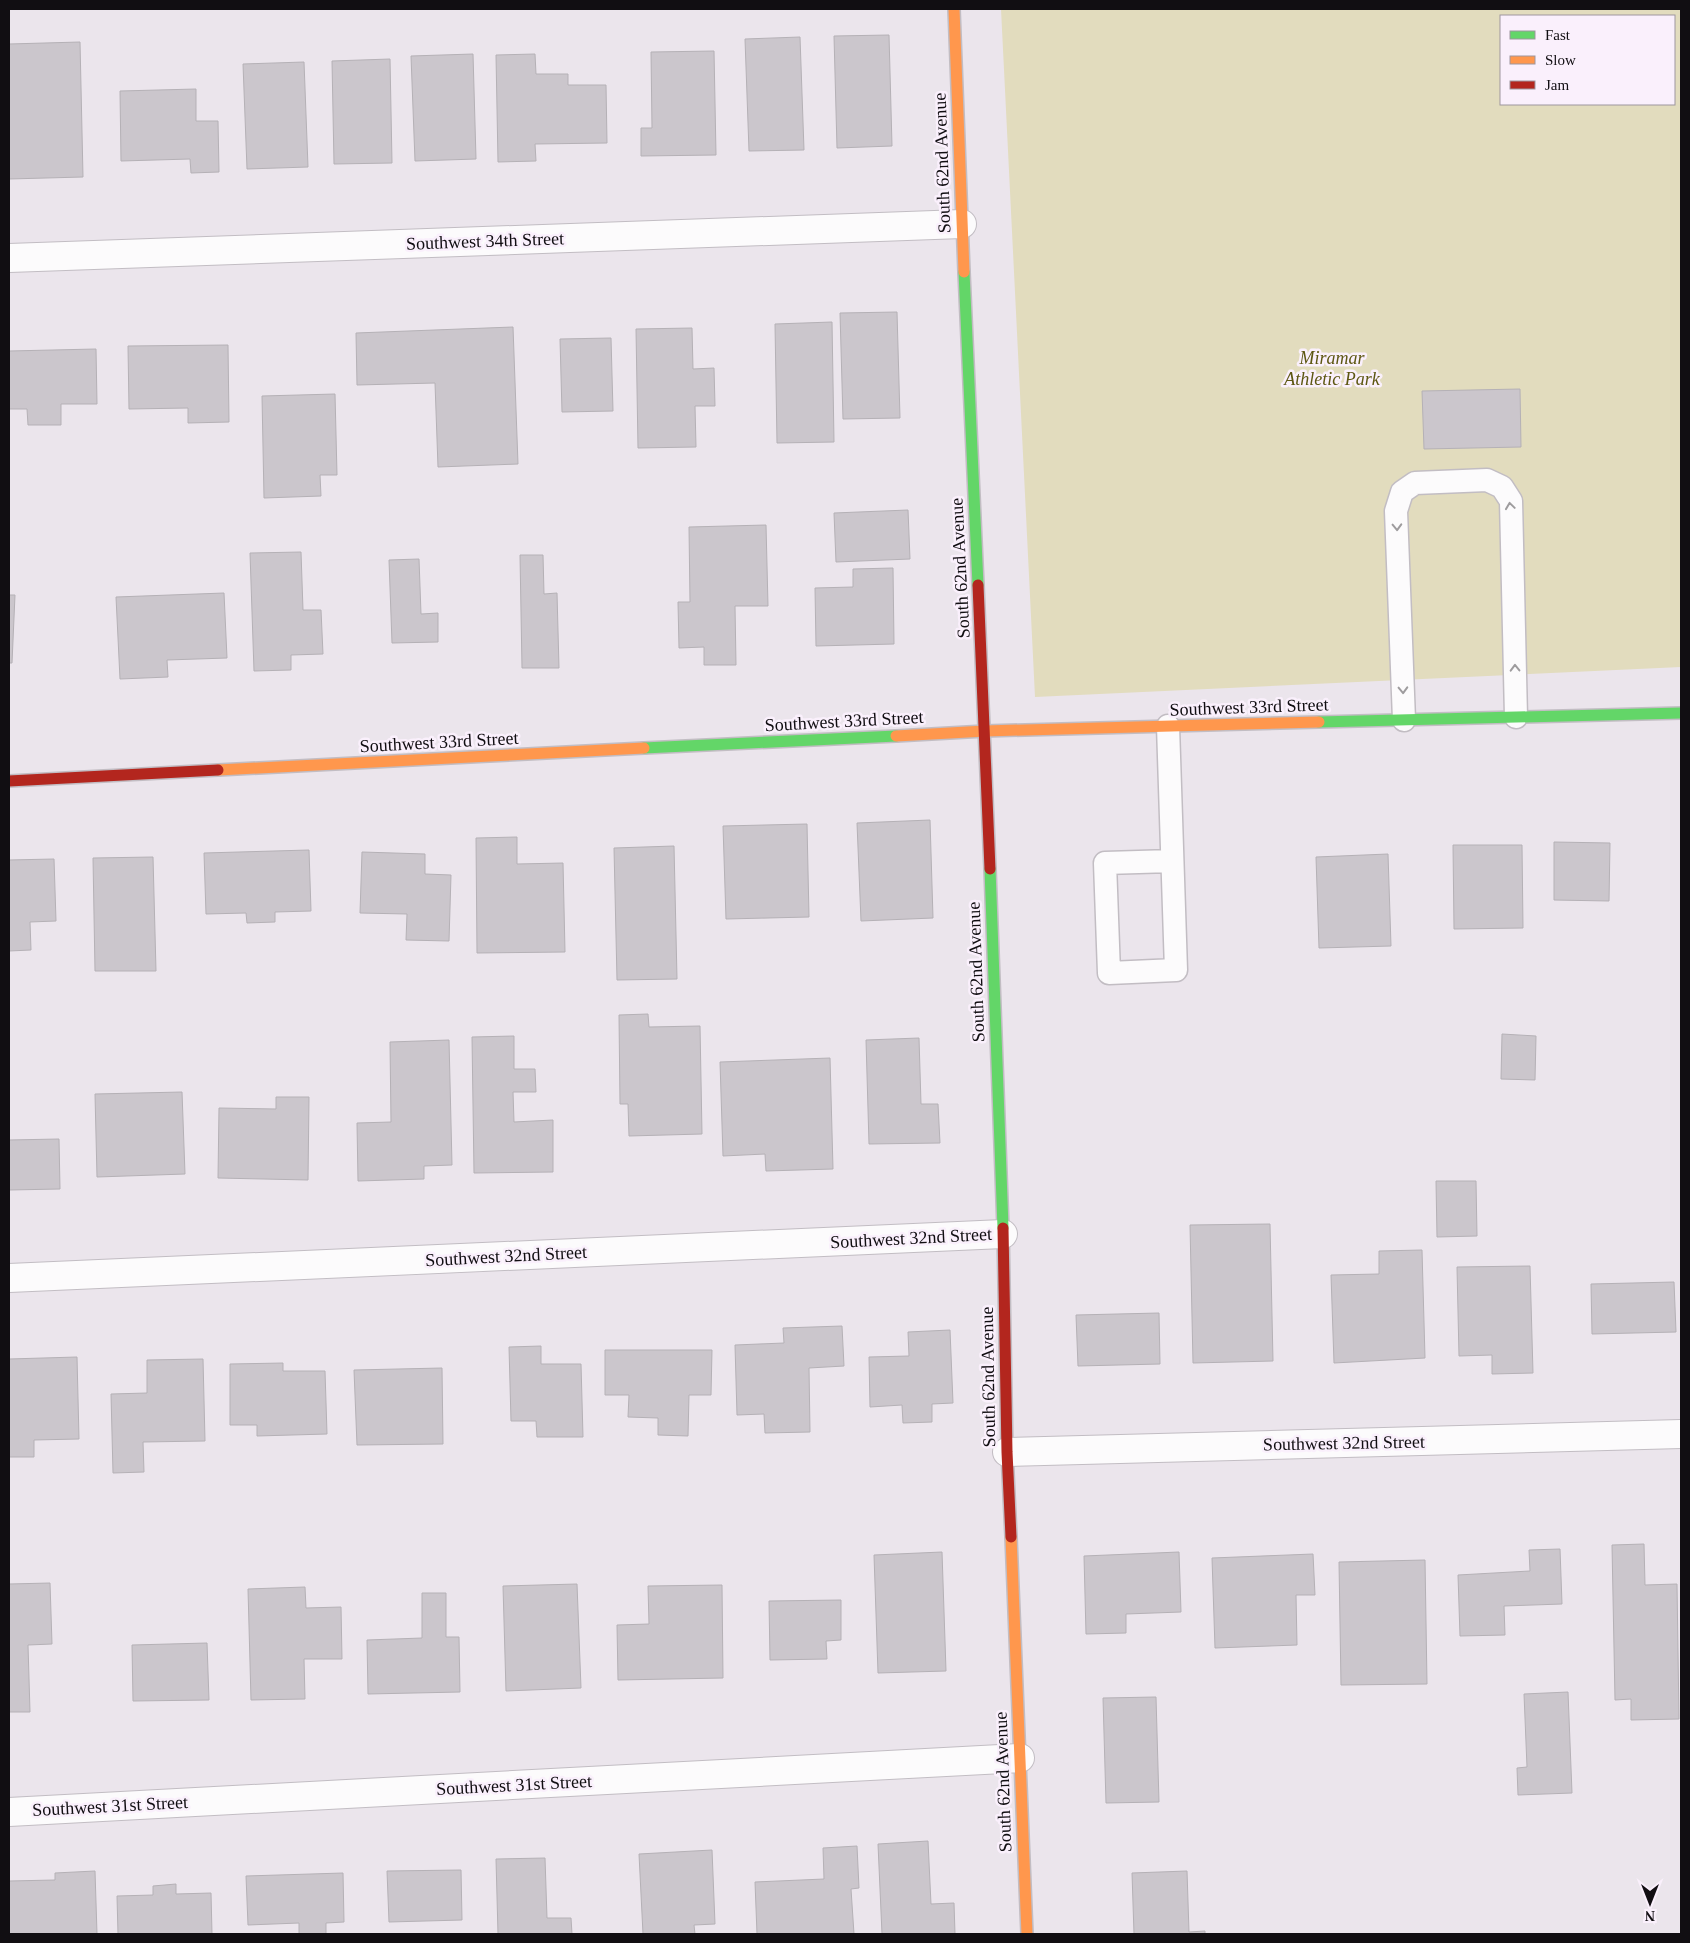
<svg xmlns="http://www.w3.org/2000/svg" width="1690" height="1943" font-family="'Times New Roman',serif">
  <rect width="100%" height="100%" fill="#ebe5ec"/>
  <path fill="#e2dcbe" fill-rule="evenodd" d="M1001 9H1681V667L1035 697ZM1501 16H1674V104H1501Z"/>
  <path fill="#cbc6cc" stroke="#b5b1b6" d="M889 35 892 146 837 148 834 36Z
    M800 37 804 150 749 151 745 39Z
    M80 42 83 177 9 179V44Z
    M714 51 716 155 641 156V128H652L651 52Z
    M473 54 476 159 415 161 411 56Z
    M535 54 536 74H568V85H606L607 143 535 144 536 161 498 162 496 55Z
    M390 59 392 163 334 164 332 61Z
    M304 62 308 167 247 169 243 64Z
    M196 89V121H218L219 172 191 173 190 159 121 161 120 91Z
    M897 312 900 418 843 419 840 313Z
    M832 322 834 442 777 443 775 324Z
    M513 327 518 464 438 467 435 383 357 385 356 333Z
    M692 328 693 369 714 368 715 406H695L696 447 638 448 636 329Z
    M611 338 613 411 562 412 560 339Z
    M228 345 229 422 188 423V408L129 409 128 346Z
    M96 349 97 404H61V425H28L27 409H9V351Z
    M1520 389 1521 447 1424 449 1422 391Z
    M335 394 337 475H320L321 496 264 498 262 396Z
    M908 510 910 559 836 562 834 513Z
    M766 525 768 606H735L736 665H704V647L679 648 678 602H690L689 527Z
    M301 552 303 610H321L323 654 291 655V670L254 671 250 553Z
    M520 555H543L544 594 557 593 559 668H522Z
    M419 559 421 614 438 613V642L392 643 389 560Z
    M893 568 894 644 816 646 815 588 853 587V569Z
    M224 593 227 658 167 660 168 677 120 679 116 597Z
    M9 595H15L12 663H9Z
    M930 820 933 918 861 921 857 823Z
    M807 824 809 917 726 919 723 826Z
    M517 837V864L563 863 565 952 477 953 476 838Z
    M1554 842 1610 843 1609 901 1554 900Z
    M1453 845H1522L1523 928 1454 929Z
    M674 846 677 979 617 980 614 848Z
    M309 850 311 911 275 912V922L247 923 246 913 206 914 204 853Z
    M362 852 425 854V874L451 875 449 941 406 940 407 914 360 913Z
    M1388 854 1391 946 1319 948 1316 857Z
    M153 857 156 971H95L93 858Z
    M54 859 56 921 30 922 31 950 9 951V860Z
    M648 1014 649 1027 700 1026 702 1134 629 1136 628 1104H620L619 1015Z
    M1502 1034 1536 1036 1535 1080 1501 1079Z
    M514 1036V1069H535L536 1092H513L514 1122 553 1120V1172L474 1173 472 1037Z
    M919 1038 921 1104H938L940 1143 869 1144 866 1040Z
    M449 1040 452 1165 424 1166V1179L358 1181 357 1123 391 1122 390 1042Z
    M830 1058 833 1169 766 1171 765 1154 723 1156 720 1062Z
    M182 1092 185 1174 97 1177 95 1094Z
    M276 1097H309L308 1180 218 1178 219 1108 276 1109Z
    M59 1139 60 1189 9 1190V1140Z
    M1436 1181H1476L1477 1236 1437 1237Z
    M1270 1224 1273 1361 1193 1363 1190 1225Z
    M1422 1250 1425 1358 1334 1363 1331 1275 1379 1274V1251Z
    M1530 1266 1533 1373 1492 1374V1355L1459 1356 1457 1267Z
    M1674 1282 1676 1332 1592 1334 1591 1284Z
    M1159 1313 1160 1364 1078 1366 1076 1315Z
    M842 1326 844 1366 809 1368 810 1432 765 1433 764 1414 737 1415 735 1345 784 1343 783 1328Z
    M950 1330 953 1403 932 1404V1422L903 1423 902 1405 870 1407 869 1357 909 1356 908 1332Z
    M541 1346V1364H581L583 1437H537L536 1421H511L509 1347Z
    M605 1350H712L711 1395H689L688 1436 658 1435V1418L628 1417 629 1395H605Z
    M77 1357 79 1439 34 1440V1457H9V1359Z
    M203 1359 205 1441 143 1442 144 1472 113 1473 111 1394 147 1393V1360Z
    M283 1363V1371H325L327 1434 257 1436V1425H230V1364Z
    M442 1368 443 1444 357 1445 354 1370Z
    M1644 1544 1645 1585 1677 1584 1679 1719 1631 1720V1699L1615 1700 1612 1545Z
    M1560 1549 1562 1604 1504 1606 1505 1635 1460 1636 1458 1575 1530 1571 1529 1550Z
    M942 1552 946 1671 878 1673 874 1555Z
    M1179 1552 1181 1612 1126 1614V1633L1086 1634 1084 1556Z
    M1313 1554 1315 1595H1296L1297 1645 1215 1648 1212 1558Z
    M1425 1560 1427 1684 1341 1685 1339 1562Z
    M50 1583 52 1644 28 1645 30 1712H9V1584Z
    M577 1584 581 1688 506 1691 503 1586Z
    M722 1585 723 1678 618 1680 617 1625 649 1624 648 1586Z
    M305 1587 306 1608 341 1607 342 1659H304L305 1699 251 1700 248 1589Z
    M422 1593H446V1637H459L460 1692 368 1694 367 1640 422 1638Z
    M841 1600V1640L826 1641 827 1659 770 1660 769 1601Z
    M207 1643 209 1700 133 1701 132 1645Z
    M1568 1692 1572 1793 1518 1795 1517 1768 1527 1767 1524 1694Z
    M1156 1697 1159 1802 1106 1803 1103 1698Z
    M928 1841 931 1904 954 1903 955 1934H882L878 1844Z
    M857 1846 859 1888 851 1889 854 1934H757L755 1882 824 1879 823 1848Z
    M712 1850 715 1924 694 1925 695 1934H643L639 1854Z
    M545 1858 547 1918H571L572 1934H498L496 1859Z
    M461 1870 462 1920 389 1922 387 1871Z
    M95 1871 97 1934H9V1881L55 1880V1873Z
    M1187 1871 1189 1932 1205 1931V1934H1134L1132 1873Z
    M343 1873 344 1922 326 1923V1934H299V1923L248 1925 246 1876Z
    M176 1884V1894L211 1893 212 1934H118L117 1896 153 1895V1886Z"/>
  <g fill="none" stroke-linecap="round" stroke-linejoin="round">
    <g stroke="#c2bdc3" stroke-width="25">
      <path id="lane" d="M1404 720 1396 511 1402 492 1415 483 1487 480 1502 487 1511 501 1516 717
        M1168 726 1176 970 1109 973 1105 863 1172 861"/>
    </g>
    <g stroke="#c2bdc3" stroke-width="30">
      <path id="street" d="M9 258 962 224
        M9 1278 1003 1234
        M1007 1452 1681 1434
        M9 1812 1020 1758"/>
    </g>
    <g stroke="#c2bdc3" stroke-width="14">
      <path id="fast" d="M964 272 978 585
        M1319 722 1681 713
        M644 748 896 736
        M990 869 1003 1228"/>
    </g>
    <g stroke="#c2bdc3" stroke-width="14">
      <path id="slow" d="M954 9 964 272
        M896 736 985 731 1319 722
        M218 770 644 748
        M1011 1537 1027 1934"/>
    </g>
    <g stroke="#c2bdc3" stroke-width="14">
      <path id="jam" d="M978 585 990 869
        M9 781 218 770
        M1003 1228 1007 1452 1011 1537"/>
    </g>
    <use href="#lane" stroke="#fcfbfc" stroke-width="22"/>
    <use href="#street" stroke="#fcfbfc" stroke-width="28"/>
    <use href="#fast" stroke="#63d668" stroke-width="11"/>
    <use href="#slow" stroke="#ff974d" stroke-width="11"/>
    <use href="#jam" stroke="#b3261e" stroke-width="11"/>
  </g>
  <defs><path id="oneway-chevron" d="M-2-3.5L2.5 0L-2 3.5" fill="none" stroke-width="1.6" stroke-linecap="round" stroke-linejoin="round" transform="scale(1.25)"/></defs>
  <g stroke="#9e9c9e">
    <use href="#oneway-chevron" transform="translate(1510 506) rotate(-98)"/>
    <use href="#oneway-chevron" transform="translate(1397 527) rotate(88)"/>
    <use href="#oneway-chevron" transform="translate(1515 668) rotate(-91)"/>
    <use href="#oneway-chevron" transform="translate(1403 690) rotate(88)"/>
  </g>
  <g text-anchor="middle" stroke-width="5" stroke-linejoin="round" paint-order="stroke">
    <g font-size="18" fill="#110e12" stroke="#faf0fc">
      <text transform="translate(942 163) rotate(-92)" y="6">South 62nd Avenue</text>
      <text transform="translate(485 241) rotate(-2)" y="6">Southwest 34th Street</text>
      <text transform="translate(960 568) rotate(-93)" y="6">South 62nd Avenue</text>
      <text transform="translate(1249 707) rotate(-2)" y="6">Southwest 33rd Street</text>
      <text transform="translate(844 721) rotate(-3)" y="6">Southwest 33rd Street</text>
      <text transform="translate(439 742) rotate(-3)" y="6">Southwest 33rd Street</text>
      <text transform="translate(976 972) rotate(-92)" y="6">South 62nd Avenue</text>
      <text transform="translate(911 1238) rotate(-3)" y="6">Southwest 32nd Street</text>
      <text transform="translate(506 1256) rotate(-3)" y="6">Southwest 32nd Street</text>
      <text transform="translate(988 1377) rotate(-91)" y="6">South 62nd Avenue</text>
      <text transform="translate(1344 1443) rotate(-1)" y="6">Southwest 32nd Street</text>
      <text transform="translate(1003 1782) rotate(-92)" y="6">South 62nd Avenue</text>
      <text transform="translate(514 1785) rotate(-3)" y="6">Southwest 31st Street</text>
      <text transform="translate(110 1806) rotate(-3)" y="6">Southwest 31st Street</text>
    </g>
    <g font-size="18" font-style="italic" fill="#5d5712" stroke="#faf0fc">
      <text x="1332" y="364">Miramar<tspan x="1332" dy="21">Athletic Park</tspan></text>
    </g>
  </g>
  <rect width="1690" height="1943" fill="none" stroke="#110e12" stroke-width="20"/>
  <rect x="1500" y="15" width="175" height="90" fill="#faf0fc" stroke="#9d969e"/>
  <rect x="1510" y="31" width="25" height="8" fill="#63d668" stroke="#9d969e"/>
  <text x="1545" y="40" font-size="15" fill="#110e12">Fast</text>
  <rect x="1510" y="56" width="25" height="8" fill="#ff974d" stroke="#9d969e"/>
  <text x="1545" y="65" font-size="15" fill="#110e12">Slow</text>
  <rect x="1510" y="81" width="25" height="8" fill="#b3261e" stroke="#9d969e"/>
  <text x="1545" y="90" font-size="15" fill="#110e12">Jam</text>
  <g transform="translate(1650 1903) rotate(180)" stroke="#faf0fc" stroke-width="4" paint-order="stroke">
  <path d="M0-4L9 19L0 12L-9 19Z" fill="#110e12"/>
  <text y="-8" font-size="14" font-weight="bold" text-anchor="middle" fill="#110e12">N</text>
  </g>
</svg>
